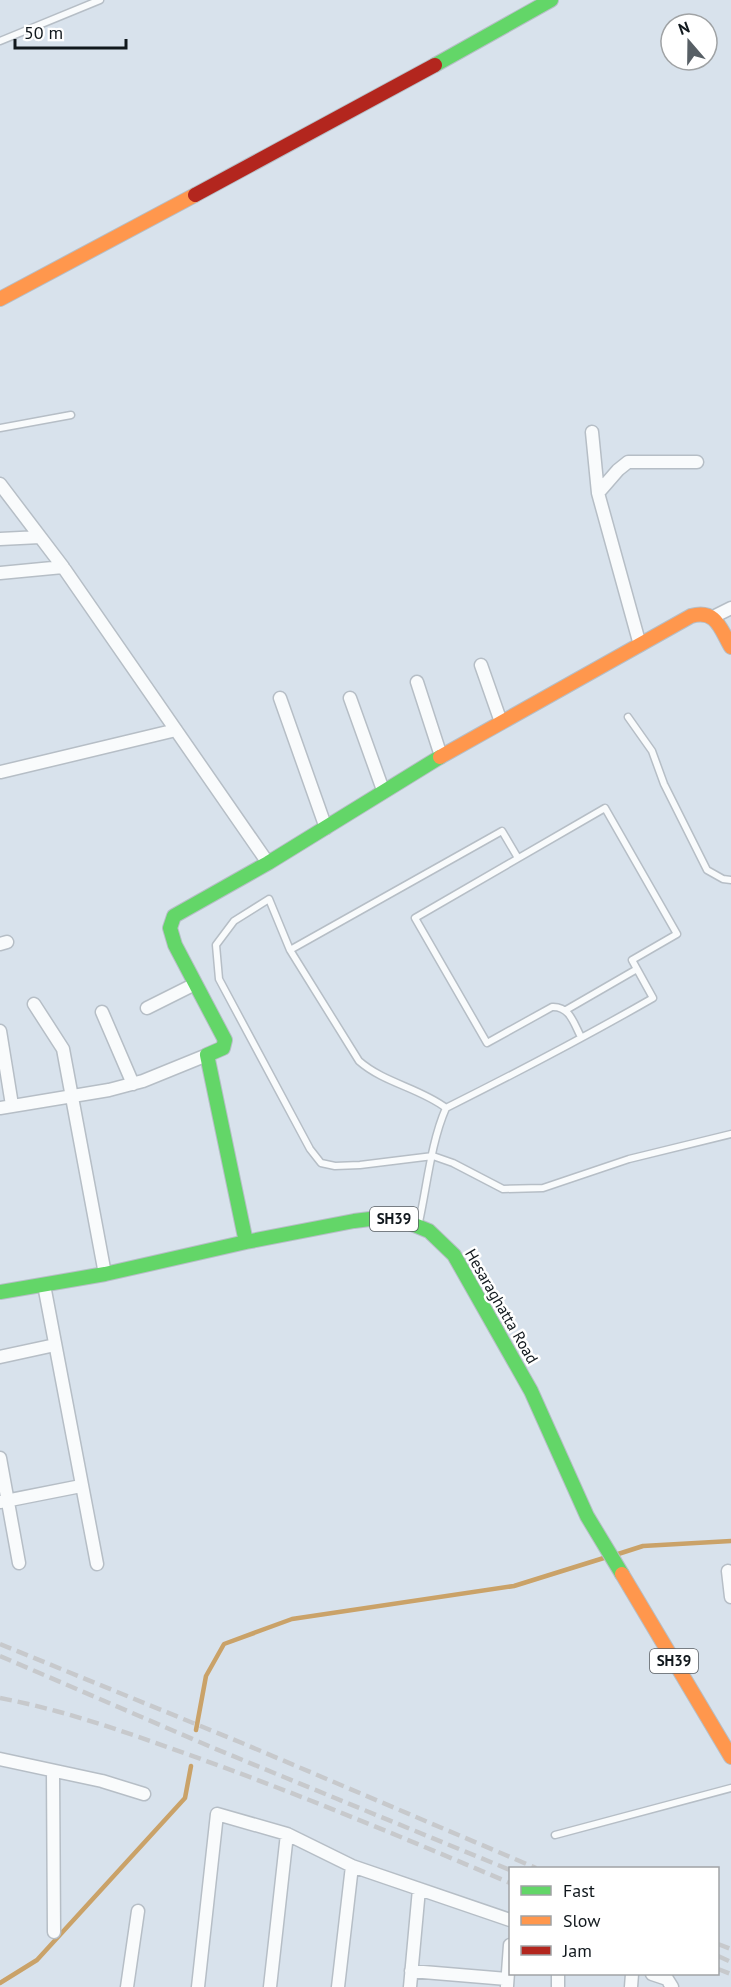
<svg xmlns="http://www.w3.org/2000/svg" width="731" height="1987" font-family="'PT Sans',sans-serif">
  <rect width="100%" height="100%" fill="#d8e2ec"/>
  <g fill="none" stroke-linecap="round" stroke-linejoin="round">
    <path stroke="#caa268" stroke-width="4.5" d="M615 1555 643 1546 731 1541
      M196 1730 206 1676 224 1644 292 1619 514 1586 607 1557
      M0 1983 37 1960 185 1798 191 1766"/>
    <g stroke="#b6bec6" stroke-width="9">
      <path id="lane" d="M0 41 100 0
        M0 428 71 415
        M628 717 652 751 664 784 707 870 723 879 731 880
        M290 950 502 831 518 858
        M566 1010 637 969
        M446 1108C516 1073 585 1037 653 998L632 960 677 934 605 808 415 918 487 1043 552 1007C570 1006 574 1024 581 1037
        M419 1222C427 1186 431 1142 446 1108 420 1088 384 1083 359 1061L290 950 269 899 234 921 216 945 219 979 310 1149 321 1163 335 1166 360 1165 433 1156 453 1163 503 1189 543 1188 629 1159 731 1134
        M555 1835 731 1788"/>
    </g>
    <g stroke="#b6bec6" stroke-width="15">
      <path id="street" d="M592 432 598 493 640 645
        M0 484 63 567 268 863
        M598 493 618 470 628 462H697
        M0 539 40 537
        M0 573 63 567
        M713 617 731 608
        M481 665 501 722
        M417 682 441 756
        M280 698 326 828
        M350 698 383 790
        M1 772 176 730
        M0 944 7 942
        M34 1004 63 1049 105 1274
        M147 1008 195 984
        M102 1012 133 1084
        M0 1031 12 1105
        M0 1108 109 1090 143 1081 207 1055
        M44 1285 97 1564
        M0 1357 55 1345
        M0 1458 19 1563
        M0 1502 81 1486
        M728 1571 731 1597
        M0 1759 102 1781 144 1794
        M53 1771 54 1932
        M411 1971 507 1979
        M558 1974V1987
        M652 1974 667 1979 672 1987
        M507 1986 510 1945
        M127 1987 138 1911
        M198 1987 217 1814 287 1834 352 1866 510 1920
        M270 1987 287 1834
        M338 1987 352 1866
        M410 1987 419 1889
        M631 1987 632 1974"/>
    </g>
    <g stroke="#b6bec6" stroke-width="16">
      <path id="fast" d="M435 65 551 0
        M246 1242 207 1055 223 1048 225 1040 175 945 170 928 174 916 268 863 440 757
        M0 1292 105 1274 246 1242 354 1221 386 1217 400 1219 429 1231 454 1255 531 1391 587 1516 622 1574"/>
    </g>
    <g stroke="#b6bec6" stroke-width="16">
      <path id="slow" d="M0 299 195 195
        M440 757 691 616C716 609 720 628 731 647
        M622 1574 731 1757"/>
    </g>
    <g stroke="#b6bec6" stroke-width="16">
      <path id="jam" d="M195 195 435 65"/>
    </g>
    <use href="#lane" stroke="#f9fbfc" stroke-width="6"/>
    <use href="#street" stroke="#f9fbfc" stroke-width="12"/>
    <use href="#fast" stroke="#63d668" stroke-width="14"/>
    <use href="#slow" stroke="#ff974d" stroke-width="14"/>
    <use href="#jam" stroke="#b3261e" stroke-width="14"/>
    <path stroke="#c7c9cc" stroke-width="4.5" stroke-dasharray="12 6" stroke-linecap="butt" d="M0 1644 242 1743 536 1868
      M0 1656 211 1747 510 1870
      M0 1698C63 1710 123 1731 184 1753 294 1792 402 1837 510 1883
      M718 1944 731 1949
      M718 1956 731 1962
      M718 1969 731 1974"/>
  </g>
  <g text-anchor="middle" stroke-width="5" stroke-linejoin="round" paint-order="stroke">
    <g fill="#fff" stroke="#585d61" stroke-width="1.5">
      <rect x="370" y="1207" width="48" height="24" rx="4.5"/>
      <rect x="650" y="1649" width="48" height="24" rx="4.5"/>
    </g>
    <g font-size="15" font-weight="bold" fill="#11181d">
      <text x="394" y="1224">SH39</text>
      <text x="674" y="1666">SH39</text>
    </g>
    <g font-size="16" fill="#11181d" stroke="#fff">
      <text transform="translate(502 1306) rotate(60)" y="6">Hesaraghatta Road</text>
    </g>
  </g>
  <rect x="509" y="1867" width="210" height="108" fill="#ffffff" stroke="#a0a3a5" stroke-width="1.5"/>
  <rect x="521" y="1886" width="30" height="9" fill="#63d668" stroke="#a0a3a5" stroke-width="1.5"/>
  <text x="563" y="1897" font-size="18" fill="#11181d">Fast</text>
  <rect x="521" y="1916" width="30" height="9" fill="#ff974d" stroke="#a0a3a5" stroke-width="1.5"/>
  <text x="563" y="1927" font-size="18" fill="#11181d">Slow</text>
  <rect x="521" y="1946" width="30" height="9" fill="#b3261e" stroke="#a0a3a5" stroke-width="1.5"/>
  <text x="563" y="1957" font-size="18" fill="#11181d">Jam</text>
  <g transform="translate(689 42) rotate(340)"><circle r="28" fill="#ffffff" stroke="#a0a3a5" stroke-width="1.5"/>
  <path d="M0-4.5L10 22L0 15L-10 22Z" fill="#575f65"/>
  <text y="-9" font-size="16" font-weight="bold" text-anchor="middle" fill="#11181d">N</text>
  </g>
  <path d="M15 39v9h111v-9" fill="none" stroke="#11181d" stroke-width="3"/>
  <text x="24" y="39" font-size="18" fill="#11181d" stroke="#ffffff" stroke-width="4.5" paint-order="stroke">50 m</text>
</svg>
